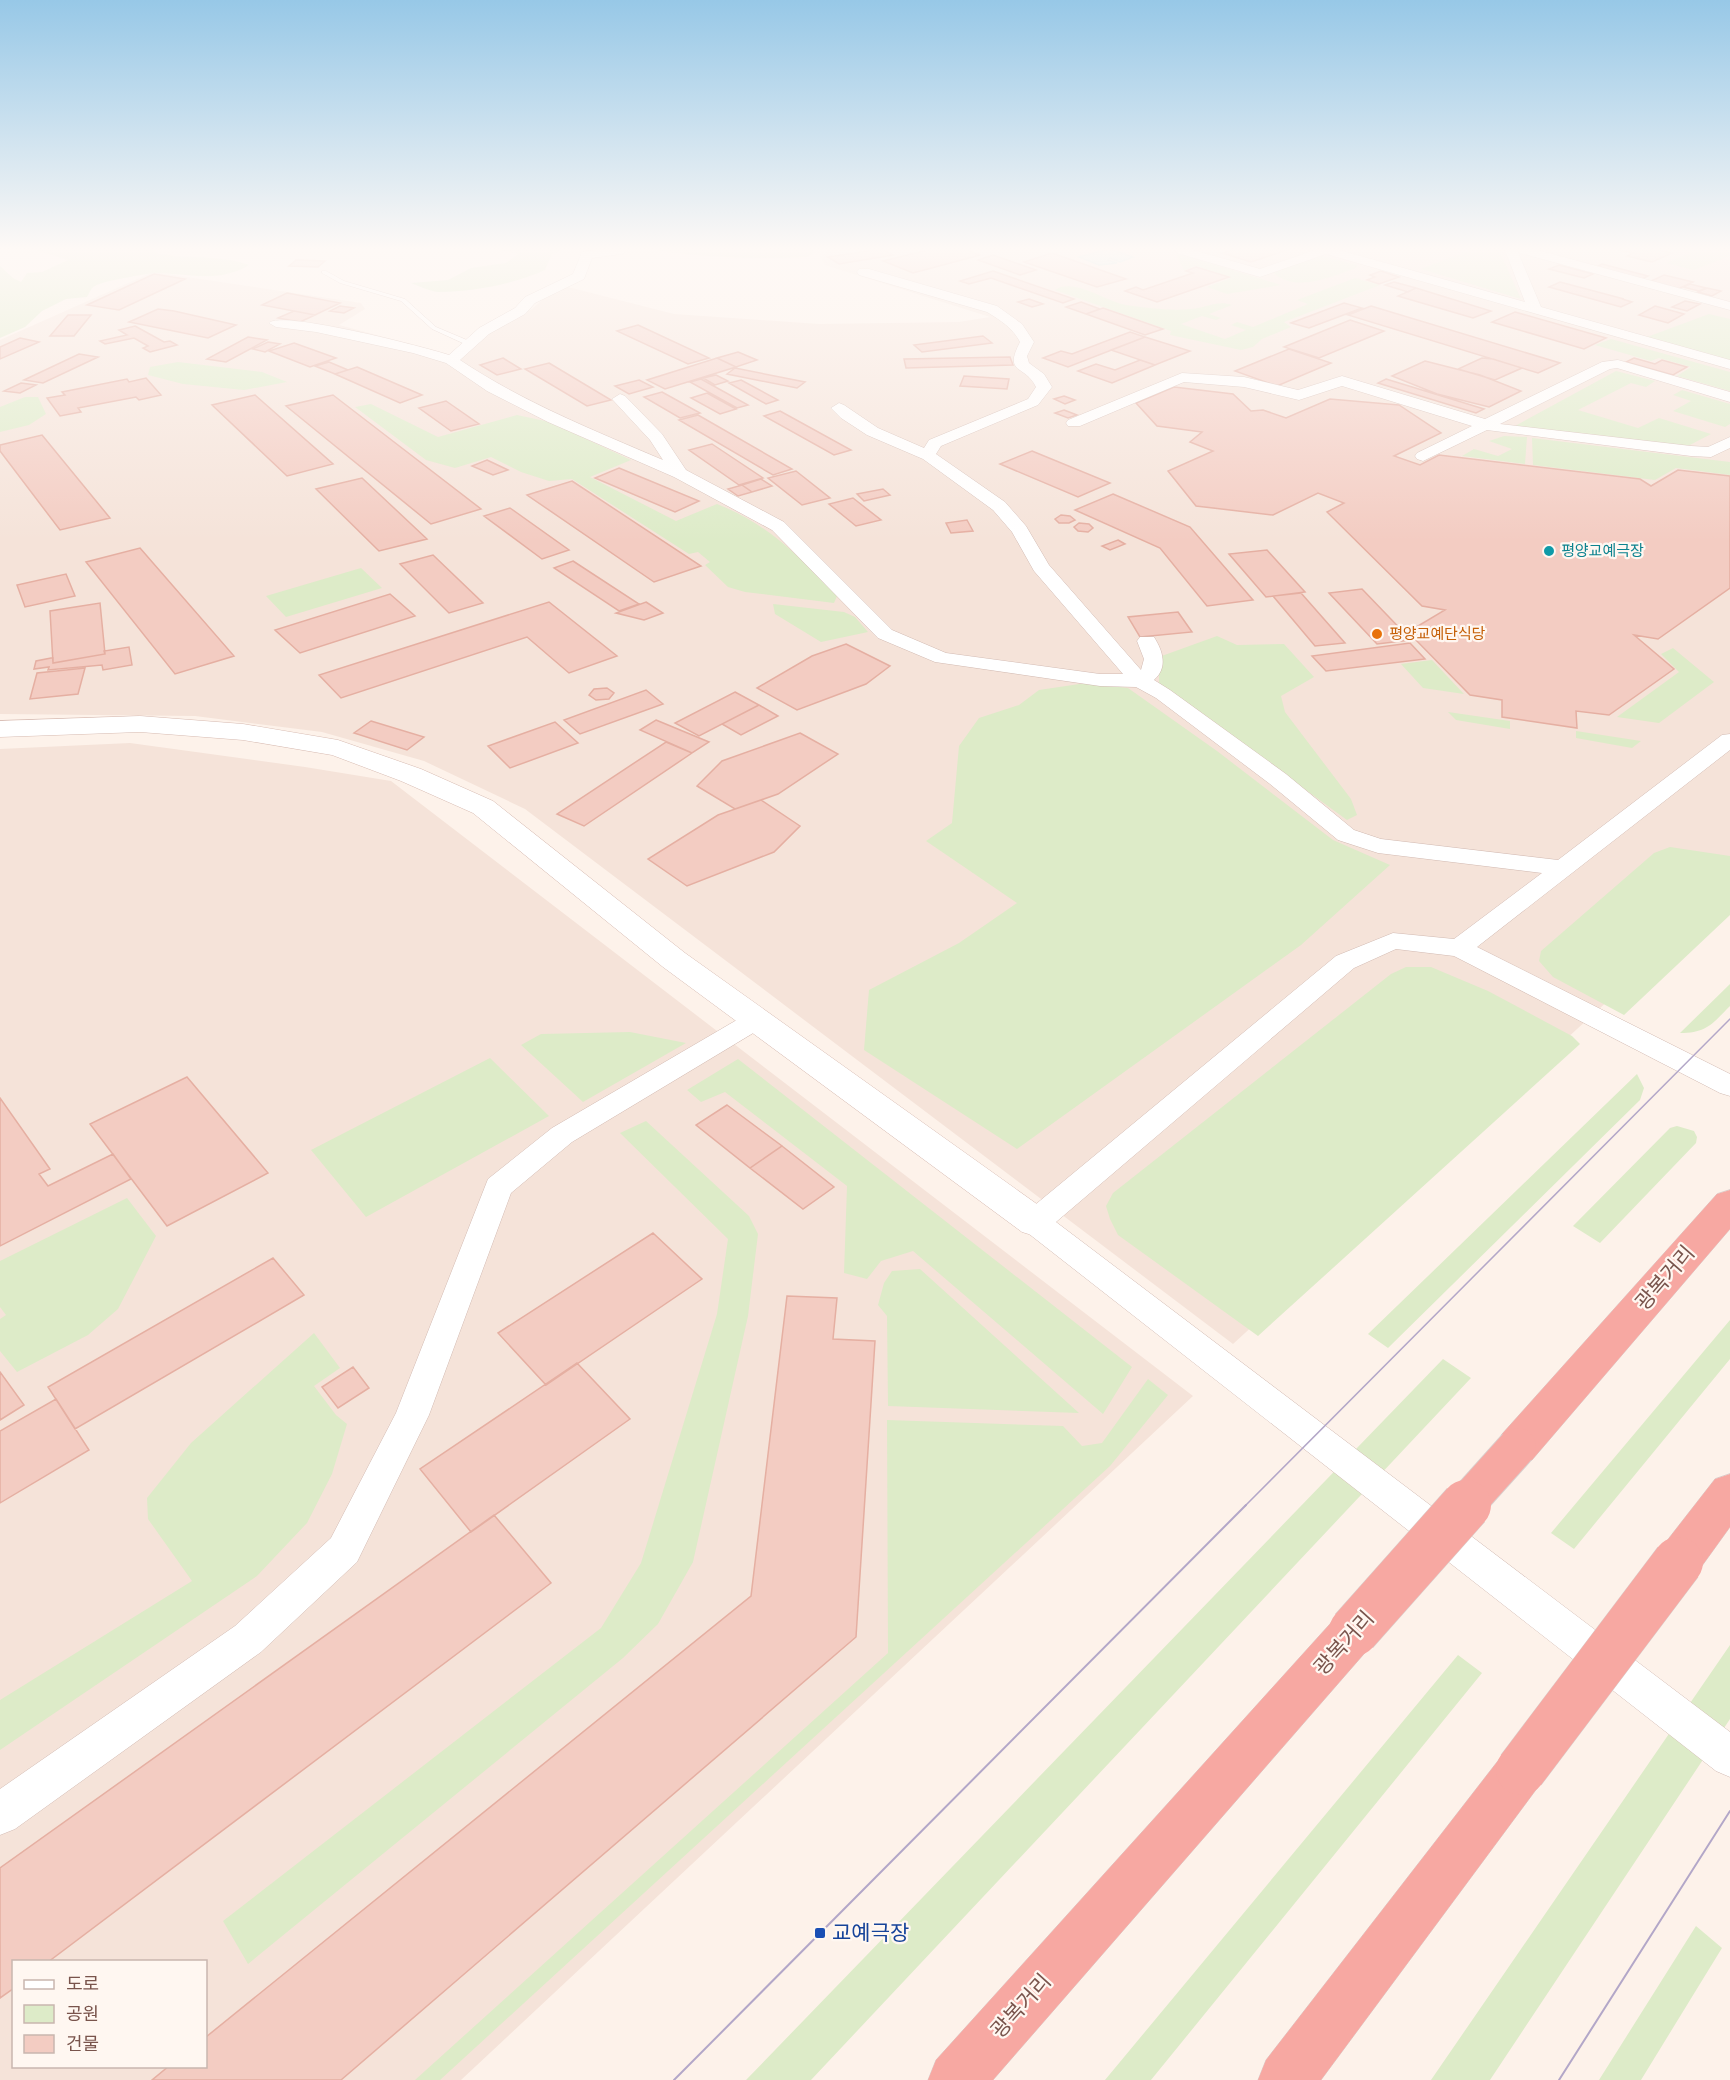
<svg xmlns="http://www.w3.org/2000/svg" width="1730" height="2080" font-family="Quicksand,'Noto Sans KR',sans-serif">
  <rect width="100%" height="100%" fill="#fdf2ea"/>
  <path fill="#f5e3d9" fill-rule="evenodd" d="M828 250H1730V889L1233 1344 525 809 424 761 322 732 195 716 0 714V340L153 272 361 303 365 309 339 325 459 357 494 328 532 309 549 294 568 287 674 314 819 324 959 322 990 317 825 265 820 257Z
    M130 743 305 767 391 781 1193 1396 461 2080H0V749ZM14 1962H206V2066H14Z"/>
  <path fill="#ddebc8" d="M35 250H154L156 253C186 260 220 254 249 265 220 283 190 274 158 273 149 273 102 281 95 286 91 288 90 292 87 297L66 299 42 311 25 327 0 338V266L13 278 21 282 27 273 42 272 68 260Z
    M499 250H563L552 254 545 270C514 284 473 292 438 292 429 291 419 286 411 283L448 280 471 268 506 263 518 254Z
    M655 250H815L808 257C757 259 705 258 655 250Z
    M1470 250H1499L1521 299 1421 269Z
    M1678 250H1730V256L1694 270 1666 263 1689 253Z
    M1180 254 1281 285 1227 294 1207 287 1231 278 1196 266 1184 270 1177 256Z
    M1320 255 1357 265 1356 268C1333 276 1294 294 1273 272Z
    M1355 278 1380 285 1284 322 1291 327 1262 339 1253 347 1241 350 1170 335 1171 331 1055 290C1074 277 1106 302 1126 305 1148 308 1170 311 1191 309 1207 308 1217 300 1232 305L1209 314 1221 318 1216 320 1202 316 1181 324 1225 339 1246 330 1231 325 1237 322 1253 327 1308 304 1297 300Z
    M1709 314 1730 319V361L1647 337Z
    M1611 339 1730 372V391L1677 376 1691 367 1659 358 1651 361 1595 345Z
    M178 362 262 372 287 382 244 390 183 384 148 375 150 367Z
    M1616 371 1655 381 1646 387 1631 383 1578 410 1638 428 1659 418 1711 434 1688 446 1527 429 1515 426Z
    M1682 390 1730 404V424L1725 427 1673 411 1691 401 1673 395Z
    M25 397H38L46 414 29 425 0 432V407Z
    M371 404 438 437 517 415 550 422 631 460 590 477 676 521 717 504C767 523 801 558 837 596L834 603 745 592 728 587 705 565 710 562 698 552 689 554 572 479 549 481 521 472 491 457 455 468 426 460 355 407Z
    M1504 436 1527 437 1525 464 1462 456 1474 449 1498 456 1512 449 1489 441Z
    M1532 438 1730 462V475L1676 468 1655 480 1533 465Z
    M361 568 382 588 286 617 266 596Z
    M773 604 844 612 855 617 868 632 821 642 775 614Z
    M1217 636 1237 645 1284 644 1314 677 1281 696 1285 712 1351 799 1357 815 1347 820 1159 683V657Z
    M1673 648 1714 682 1659 723 1617 717 1679 672 1661 654Z
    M1432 660 1464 694 1423 688 1401 664Z
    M1086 683 1128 688 1217 751 1333 840 1390 865 1301 945 1017 1149 864 1050 869 990 959 943 1017 903 926 841 952 823 959 746 979 718 1019 705 1039 690Z
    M1448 712 1510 721V729L1456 720Z
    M1576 731 1641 741 1632 748 1576 738Z
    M1670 847 1730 856V915L1624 1015 1553 977 1539 961 1541 951 1654 853Z
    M1406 967H1431L1488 991 1572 1036 1580 1044 1258 1336 1118 1235 1110 1219 1106 1206 1113 1193 1391 974Z
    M1730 984V1006C1712 1024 1707 1033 1680 1033Z
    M630 1032 686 1043 583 1102 521 1045 541 1034Z
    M490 1058 549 1116 366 1217 311 1150Z
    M738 1059 1132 1367 1103 1414 913 1251 881 1261 867 1279 844 1273 847 1186 725 1092 701 1102 687 1090Z
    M1637 1074 1644 1088 1640 1100 1388 1348 1368 1334Z
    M646 1121 749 1216 758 1234 748 1316 693 1562 658 1624 623 1658 248 1964 223 1921 601 1628 641 1563 717 1314 728 1239 620 1133Z
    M1677 1126 1694 1131 1697 1137 1696 1143 1600 1243 1573 1226 1670 1128Z
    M127 1198 156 1236 118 1309 88 1335 17 1372 0 1351V1319L6 1315 0 1307V1261Z
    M920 1269 1079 1413 888 1406 887 1316 878 1305 884 1283 892 1271Z
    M1730 1320V1359L1574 1549 1551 1533Z
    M314 1333 340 1368 314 1386 336 1415 347 1424 332 1474 307 1523 257 1576 0 1750V1700L192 1581 148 1519 147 1498 191 1443Z
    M1443 1359 1471 1378 811 2080H746Z
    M1148 1379 1168 1395 1110 1466 440 2080H415L888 1653 887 1420 1063 1426 1082 1446 1102 1443Z
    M1730 1645V1719L1490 2080H1431Z
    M1458 1655 1482 1673 1151 2080H1105Z
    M1696 1926 1722 1948 1641 2080H1599Z"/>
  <path fill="#bee7e6" stroke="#a4d9d8" stroke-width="1.5" d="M1104 250H1113L1133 257 1120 262 1110 258 1108 260 1117 263 1099 265 1079 257Z"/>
  <path fill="#f3ccc2" stroke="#e5afa2" stroke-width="1.5" d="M874 250H884L893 255 839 264 828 257Z
    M928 250H967L980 255 913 273 883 261Z
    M1233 250H1287L1251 262 1222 253Z
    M1618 250H1658L1672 253 1652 262 1627 256 1633 253Z
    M1052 253 1126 279 1097 287 1024 262Z
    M993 255 1036 270 1020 275 978 260Z
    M296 260 325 261 318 267 289 266Z
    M1602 264 1648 276 1640 280 1594 268Z
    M1559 265 1593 274 1584 278 1549 269Z
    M1196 267 1229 277 1157 302 1125 291 1136 287 1143 290 1193 273 1186 271Z
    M993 271 1074 299 1063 303 991 278 969 284 960 281Z
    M1381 271 1399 277 1379 284 1367 280 1375 277 1370 275Z
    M154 274 185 279 119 310 87 305Z
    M1664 275 1693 282 1678 289 1649 282Z
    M1394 282 1416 288 1408 292 1385 285Z
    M1560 282 1624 299H1622L1632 302 1621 307 1549 287Z
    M1690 284 1706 288 1699 291 1683 287Z
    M1416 288 1491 311 1473 318 1398 296Z
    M1707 288 1721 291 1712 296 1698 292Z
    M287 293 340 303 315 315 262 305Z
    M1029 299 1043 304 1032 307 1018 302Z
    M1685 301 1700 304 1687 311 1672 307Z
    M1081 302 1100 309 1086 314 1066 307Z
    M1344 303 1362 308 1309 328 1291 323Z
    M340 306 354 308 344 313 330 311Z
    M1371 306 1560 363 1538 373 1348 315Z
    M1655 306 1684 314 1668 323 1639 315Z
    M1103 308 1163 329 1145 335 1086 314Z
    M158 309 174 311 236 325 208 338 129 322Z
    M294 311 315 315 300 322 278 318Z
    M1515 312 1606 338 1584 349 1492 322Z
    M68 315H91L74 336H50Z
    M1350 320 1384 331 1319 358 1284 347Z
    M638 325 709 358 688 364 617 331Z
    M135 326 164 342 170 341 177 345 150 352 143 348 148 346 134 338 105 344 100 341 127 335 119 330Z
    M1130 332 1145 337 1068 367 1043 358 1061 351 1072 354Z
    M983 336 992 343 922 352 914 345Z
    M248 337 267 340 226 362 207 359Z
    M1145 337 1190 351 1155 365 1111 350Z
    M20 338 39 342 0 359V347Z
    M268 342 280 344 265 352 253 349Z
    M294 343 336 358 310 367 269 351Z
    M1289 349 1331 363 1277 386 1235 371Z
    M738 352 757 360 736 367 717 358Z
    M79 354 98 357 43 383 24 380Z
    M1010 357 1013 365 906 368 904 359Z
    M503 358 521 369 497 375 480 365Z
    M717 358 736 367 665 389 647 380Z
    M1482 358 1493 359 1522 368 1495 380 1458 369Z
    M1634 358 1655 364 1662 360 1687 367 1673 375 1626 362Z
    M1140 360 1155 365 1112 383 1078 371 1096 364 1115 370Z
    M1425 361 1480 375 1521 391 1489 407 1437 394 1392 376Z
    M329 362 348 370 335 374 315 366Z
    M549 363 611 400 587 406 525 369Z
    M357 367 422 395 400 403 335 374Z
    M735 368 805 382 797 388 727 374Z
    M716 375 728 381 715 385 703 378Z
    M964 376 1009 379 1007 389 960 386Z
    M146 378 161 395 139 400 136 397 78 408 81 412 60 416 47 398 65 395 62 392 127 379 129 382Z
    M701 379 748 405 737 408 690 382Z
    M1386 379 1484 409 1476 413 1378 383Z
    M639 380 653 387 629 394 615 386Z
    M741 380 778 400 766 404 729 383Z
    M21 383 36 385 20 393 4 391Z
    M1174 387 1233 394 1251 411 1263 410 1286 418 1330 399 1399 405 1441 433 1394 456 1420 465 1439 455 1640 479 1651 486 1678 470 1730 476V588L1658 639 1634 635 1674 669 1609 715 1576 711 1577 728 1502 717V700L1470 695 1408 632 1445 610 1422 606 1327 512 1344 503 1318 493 1273 515 1196 506 1168 471 1213 451 1190 442 1202 432 1157 426 1136 403Z
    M662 392 700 413 680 418 644 397Z
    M707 393 736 409 720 414 691 398Z
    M255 395 333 464 287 476 212 405Z
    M333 395 481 509 431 524 286 406Z
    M1064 396 1075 400 1065 404 1054 399Z
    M446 401 479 424 451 431 419 408Z
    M1064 410 1077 415 1068 418 1055 413Z
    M780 411 851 450 834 455 764 416Z
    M698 415 792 469 773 475 679 420Z
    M42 435 110 518 60 530 0 451V445Z
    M712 444 763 478 739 485 689 450Z
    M1032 451 1110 483 1078 497 1000 464Z
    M487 460 508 470 493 475 472 466Z
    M619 468 699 501 675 512 595 478Z
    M796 471 830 498 802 505 768 478Z
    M362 478 427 539 379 551 316 489Z
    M761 479 772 486 752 492 742 485Z
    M572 481 701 566 654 582 527 495Z
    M742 485 752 492 738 496 728 489Z
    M883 489 890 495 864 501 857 494Z
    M1113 494 1190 527 1253 600 1207 606 1160 548 1075 510Z
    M853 498 881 520 856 526 829 504Z
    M510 508 569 550 542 559 484 516Z
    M1061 515 1070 516 1075 520 1069 523H1059L1055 519Z
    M967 520 973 531 951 533 946 523Z
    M1079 523 1089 524 1093 528 1088 532 1078 531 1074 527Z
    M1118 540 1125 544 1110 550 1102 546Z
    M140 548 234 656 175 674 86 562Z
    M1267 550 1305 592 1266 597 1229 554Z
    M433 555 483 603 449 613 400 564Z
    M573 561 639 604 619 611 554 568Z
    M66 574 75 596 25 607 17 585Z
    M1362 589 1411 640 1377 644 1329 593Z
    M1301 593 1345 643 1315 646 1273 596Z
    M390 594 415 616 300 653 275 630Z
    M549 602 617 656 569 673 527 637 341 698 319 675Z
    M646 602 663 613 644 620 616 613Z
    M100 603 105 654 53 663 50 611Z
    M1178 612 1192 632 1140 637 1128 617Z
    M1410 643 1425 659 1326 671 1312 656Z
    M846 644 890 666 866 684 797 710 757 688 812 656Z
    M129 647 132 665 103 670 102 665 48 670 49 667 34 669 36 661 51 658H53V663L105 654 104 651Z
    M85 668 78 694 30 699 37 673Z
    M607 688 614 693 609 699 596 700 589 695 594 689Z
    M646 690 663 704 580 734 564 720Z
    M735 692 759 705 699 736 675 723Z
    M759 705 778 716 741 735 722 724Z
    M656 720 709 742 692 753 640 730Z
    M371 721 424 737 407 750 354 733Z
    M555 722 578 743 510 768 488 746Z
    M800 733 838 754 778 794 735 809 697 786 722 761Z
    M666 742 692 753 584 826 557 814Z
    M761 800 800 826 774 852 687 886 648 859 718 815Z
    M187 1077 268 1173 167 1226 90 1124Z
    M0 1098 50 1169 39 1174 48 1186 113 1154 131 1179 0 1246Z
    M727 1105 782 1146 750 1168 696 1125Z
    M782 1146 834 1187 803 1209 750 1168Z
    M653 1233 702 1279 546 1385 498 1333Z
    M273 1258 304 1295 75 1429 48 1387Z
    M787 1296 837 1298 833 1339 875 1341 856 1637 341 2080H152L169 2066H206V2037L751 1596Z
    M577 1363 630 1419 471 1532 420 1469Z
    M353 1367 369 1388 338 1408 322 1387Z
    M0 1372 24 1405 0 1420Z
    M56 1399 89 1450 0 1503V1431Z
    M494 1515 551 1583 48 1962H14V1988L0 1998V1868Z"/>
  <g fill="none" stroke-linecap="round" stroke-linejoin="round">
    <g stroke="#d2bab2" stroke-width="1">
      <path id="lane" d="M322 271H326L344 281 405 299 436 327 474 343 467 345 432 329 401 301 340 283 322 273Z"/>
    </g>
    <g stroke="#d2bab2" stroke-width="1">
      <path id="street" d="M598 250H628L622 254 592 258 584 279 535 303 525 314 489 334 460 360C523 402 593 430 663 460L650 440 612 399 620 394 625 396 662 434 686 470 784 522 892 630 946 653 1100 674H1123L1034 571 1012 532 993 510 923 459 867 435 841 418 831 408 839 403 844 405 878 428 924 448 929 440 1028 399 1036 387C1025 364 1003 375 1020 342 1013 328 1000 320 987 312L859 275 857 272 859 269H869L997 306 1022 324 1034 342 1027 356 1029 363 1044 374 1052 387 1038 405 941 446 936 454 1005 502 1026 526 1049 565 1141 670 1144 659 1137 641 1140 637H1154C1163 651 1168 668 1154 680L1170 690 1286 774 1354 830 1381 839 1558 860 1722 735 1730 734V750L1477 947 1730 1074V1096L1720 1093 1454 956 1396 949 1354 968 1056 1222 1730 1732V1777L1716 1771 1024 1230 1020 1222 1024 1214 1336 956 1393 933 1454 939 1542 873 1378 853 1338 840 1270 784 1156 698 1136 687 1100 686 935 662 878 638 772 530 674 477 548 422 487 391 446 363 413 353 316 332 276 327 269 323C281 310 425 347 449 355L479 328 515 308 525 297 573 274 582 252Z
        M1175 250H1193L1260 269 1315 250H1339L1525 302 1505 250H1517L1541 307 1730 360V369L1326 254 1260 277 1177 253Z
        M1518 250H1537L1730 302V310L1520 253Z
        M1618 360 1730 392V402L1617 368 1610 369 1500 424 1691 446 1708 447 1730 437V448L1711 457 1691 456 1487 430 1423 461 1417 459 1415 456 1417 453 1472 426 1342 386 1299 400 1244 387 1184 382 1080 426H1068L1066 423 1068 420 1182 373 1244 377 1298 390 1342 376 1485 419 1602 362Z
        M756 1011 765 1014 769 1020 765 1026 572 1142 511 1193 429 1415 357 1562 261 1652 15 1829 0 1835V1789L235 1626 331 1538 396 1413 488 1179 552 1128 747 1014Z"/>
    </g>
    <g stroke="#d7bbb2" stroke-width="1">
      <path id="secondary" d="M140 716 243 724 338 740 421 769 493 801 685 953 1048 1212 1054 1222 1048 1232 1035 1236 1022 1232 663 967 473 813 401 781 332 755 243 740 140 732 0 737V721Z"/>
    </g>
    <g stroke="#d9cfcd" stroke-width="1">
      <path id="highway" d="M1730 1190V1229L1532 1460 1517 1465 1502 1460 1496 1447 1502 1434 1717 1194Z
        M1730 1474V1527L1694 1577 1678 1583 1662 1577 1656 1562 1662 1547 1715 1479Z
        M1354 1609 1370 1615 1377 1631 1370 1647 993 2080H928L936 2060 1338 1615Z
        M1521 1745 1538 1753 1546 1770 1538 1787 1321 2080H1258L1266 2060 1504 1753Z"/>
    </g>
    <use href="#lane" fill="#fff" fill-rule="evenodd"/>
    <use href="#street" fill="#fff" fill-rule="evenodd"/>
    <use href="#secondary" fill="#fff" fill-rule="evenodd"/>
    <use href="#highway" fill="#f7a8a2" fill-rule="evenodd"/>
    <path stroke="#b3a7c8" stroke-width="1.5" d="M1245 1506 1730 1019"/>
    <path stroke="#b3a7c8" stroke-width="2" d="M674 2080 1246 1505
      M1559 2080 1730 1811"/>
    <g stroke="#d9cfcd" stroke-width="40" stroke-linecap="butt">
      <path id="highway-bridge-far1" d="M1464 1506 1517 1447"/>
    </g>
    <g stroke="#d9cfcd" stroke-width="51" stroke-linecap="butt">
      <path id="highway-bridge" d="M1354 1631 1466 1505
        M1521 1770 1678 1562"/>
    </g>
    <use href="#highway-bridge-far1" stroke="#f7a8a2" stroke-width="38"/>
    <use href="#highway-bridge" stroke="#f7a8a2" stroke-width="50"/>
  </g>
  <linearGradient id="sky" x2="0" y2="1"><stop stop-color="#97c8e7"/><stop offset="0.46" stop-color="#fef9f6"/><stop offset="1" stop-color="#fef9f6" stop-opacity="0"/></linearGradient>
  <rect width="1730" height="541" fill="url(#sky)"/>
  <circle fill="#0f9aa8" stroke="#fff7f1" stroke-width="2" cx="1549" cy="551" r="6"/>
  <circle fill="#e8710a" stroke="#fff7f1" stroke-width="2" cx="1377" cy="634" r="6"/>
  <rect fill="#1a4fb4" stroke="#fff7f1" stroke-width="2" x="814" y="1927" width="12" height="12" rx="3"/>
  <g text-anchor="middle" stroke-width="4.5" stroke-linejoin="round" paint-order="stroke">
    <g font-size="15" fill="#0d838f" stroke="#fff7f1" text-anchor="start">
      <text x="1561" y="556">평양교예극장</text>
    </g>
    <g font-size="15" fill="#c56008" stroke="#fff7f1" text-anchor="start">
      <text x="1389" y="639">평양교예단식당</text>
    </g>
    <g font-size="21" fill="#79544c" stroke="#fff7f1">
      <text transform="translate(1665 1278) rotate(-49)" y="7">광복거리</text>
      <text transform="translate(1344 1643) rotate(-48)" y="7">광복거리</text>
      <text transform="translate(1021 2006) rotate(-48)" y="7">광복거리</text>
    </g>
    <g font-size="21" fill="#164399" stroke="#fff7f1" text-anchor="start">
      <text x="832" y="1940">교예극장</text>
    </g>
  </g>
  <rect x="12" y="1960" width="195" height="108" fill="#fff7f1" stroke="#c9b6af" stroke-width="1.5"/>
  <rect x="24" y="1980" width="30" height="9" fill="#ffffff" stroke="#c9b6af" stroke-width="1.5"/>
  <text x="66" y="1990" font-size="18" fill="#79544c">도로</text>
  <rect x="24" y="2005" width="30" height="18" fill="#ddebc8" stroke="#c9b6af" stroke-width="1.5"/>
  <text x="66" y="2020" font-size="18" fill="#79544c">공원</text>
  <rect x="24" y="2035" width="30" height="18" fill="#f3ccc2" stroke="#c9b6af" stroke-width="1.5"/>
  <text x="66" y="2050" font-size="18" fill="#79544c">건물</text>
</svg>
